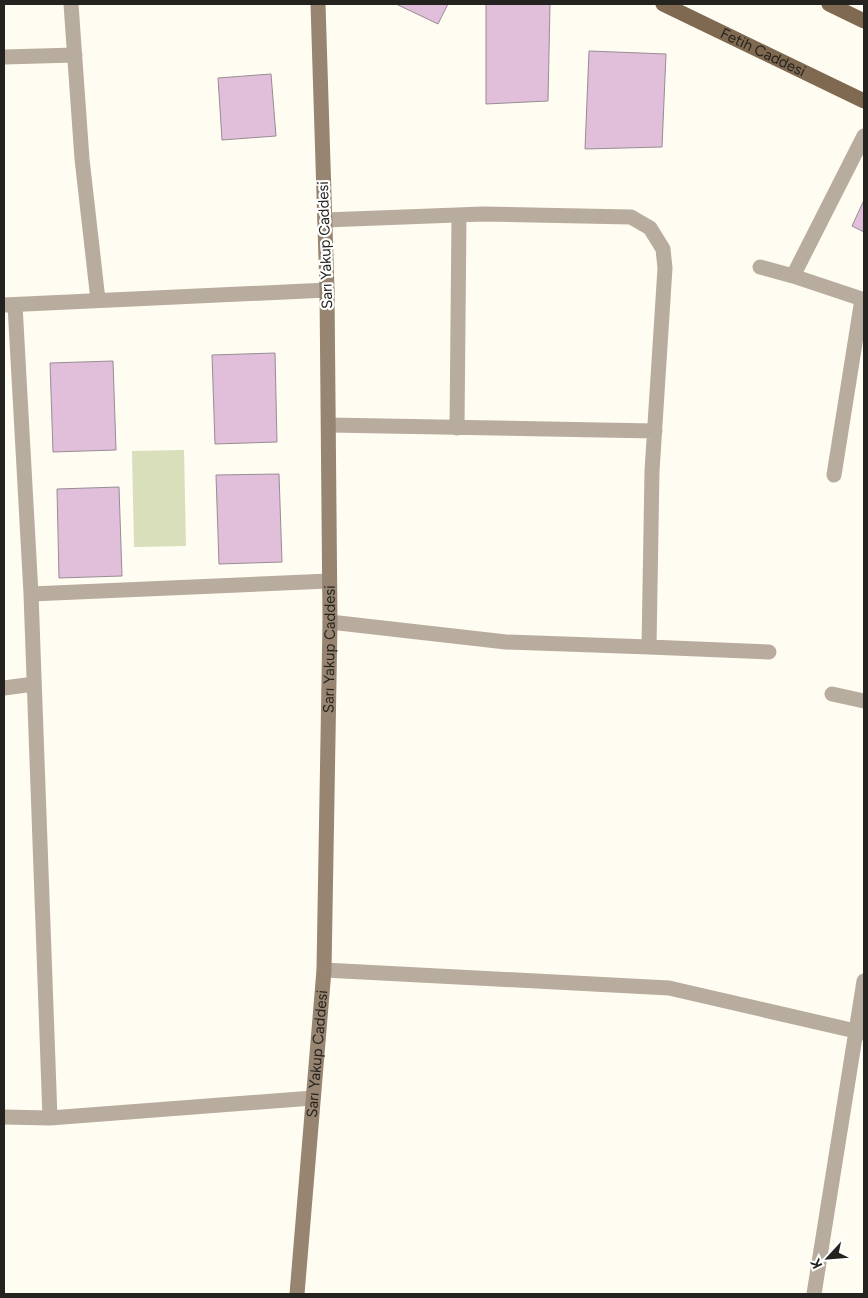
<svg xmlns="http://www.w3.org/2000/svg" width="868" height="1298" font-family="Figtree,sans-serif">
  <rect width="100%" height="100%" fill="#fffcf2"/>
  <path fill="#d8dfba" d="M184 450 186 546 134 547 132 451Z"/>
  <path fill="#e1bed9" stroke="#978d94" d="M396 4H448L438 24Z
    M486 4H550L548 101 486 104Z
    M589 51 666 54 662 147 585 149Z
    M271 74 276 136 222 140 218 78Z
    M864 200V232L852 226Z
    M275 353 277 442 215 444 212 355Z
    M113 361 116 450 53 452 50 363Z
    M279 474 282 562 219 564 216 475Z
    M119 487 122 576 59 578 57 489Z"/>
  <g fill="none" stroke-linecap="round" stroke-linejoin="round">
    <path stroke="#b8ac9e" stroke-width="15" d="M71 4 82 159 98 300
      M4 57 75 55
      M325 220 483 214 631 217 650 228 663 249 665 268 652 471 649 647 506 642 330 622
      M760 267 793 276 864 136
      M793 276 862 299 834 475
      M4 305 327 290
      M15 305 31 594 50 1118
      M329 425 655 431
      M457 428 459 215
      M31 594 329 581
      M649 647 769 652
      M4 688 34 684
      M832 694 864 701
      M324 970 669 988 864 1033
      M4 1117 50 1118 313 1098
      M814 1294 864 981"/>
    <path stroke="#978571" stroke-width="15" id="s1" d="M297 1294 324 970 330 622 327 290 318 4"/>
    <g stroke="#7f6951" stroke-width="15">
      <path id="s2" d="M663 4 864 101"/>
      <path d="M829 4 864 21"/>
    </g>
  </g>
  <g text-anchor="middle" stroke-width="4.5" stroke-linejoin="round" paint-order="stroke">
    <g font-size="15" fill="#24231f" stroke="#fff">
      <text dy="5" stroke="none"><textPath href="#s2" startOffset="111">Fetih Caddesi</textPath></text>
      <text transform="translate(325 245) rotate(-92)" y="5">Sarı Yakup Caddesi</text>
      <text dy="5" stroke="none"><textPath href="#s1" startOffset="646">Sarı Yakup Caddesi</textPath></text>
      <text dy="5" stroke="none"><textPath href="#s1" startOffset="241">Sarı Yakup Caddesi</textPath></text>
    </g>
  </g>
  <rect width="868" height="1298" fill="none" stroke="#24231f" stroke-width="10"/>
  <g transform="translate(828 1258) rotate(244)" stroke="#ffffff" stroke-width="4" paint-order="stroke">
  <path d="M0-4L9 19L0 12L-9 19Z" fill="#24231f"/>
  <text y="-8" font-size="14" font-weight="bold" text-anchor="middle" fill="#24231f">K</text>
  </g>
</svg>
